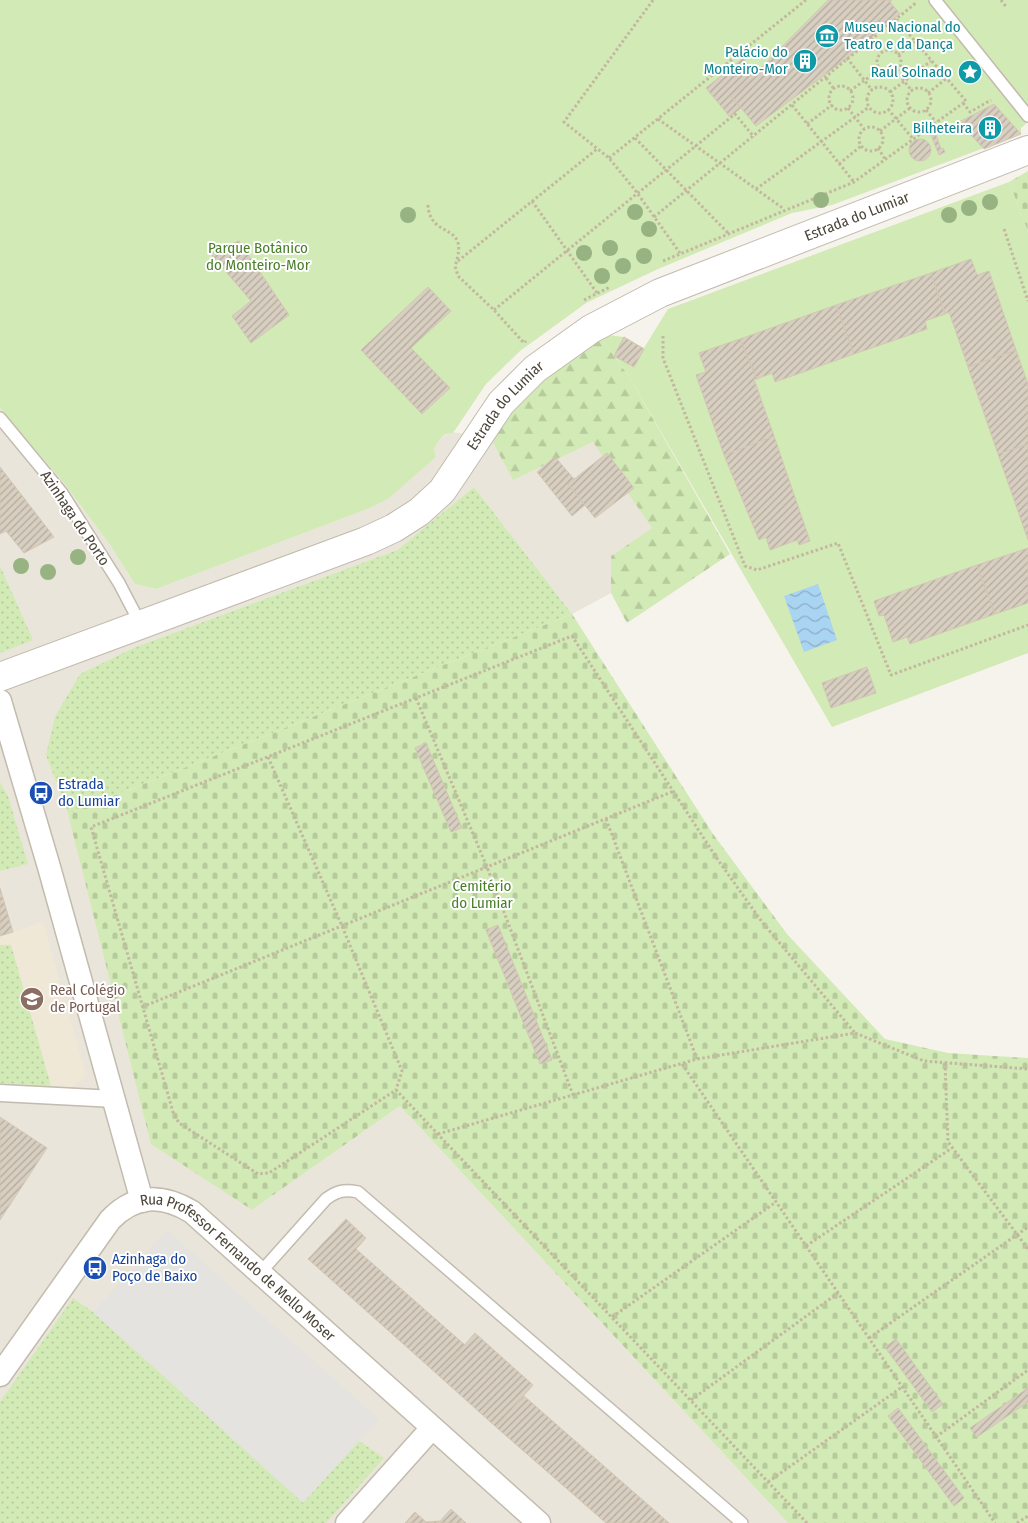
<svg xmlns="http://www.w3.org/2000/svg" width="1028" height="1523" font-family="'Fira Sans Condensed',sans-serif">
  <defs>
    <pattern id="grass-dots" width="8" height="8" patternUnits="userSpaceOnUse" patternTransform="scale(1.25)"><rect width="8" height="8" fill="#d2eab5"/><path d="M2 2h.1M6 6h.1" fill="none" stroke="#b6ca9c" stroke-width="1.8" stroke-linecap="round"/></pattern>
    <pattern id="forest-firs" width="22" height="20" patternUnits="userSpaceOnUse" patternTransform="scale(1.25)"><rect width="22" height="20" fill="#d2eab5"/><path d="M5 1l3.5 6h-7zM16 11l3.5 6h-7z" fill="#b6ca9c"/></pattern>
    <pattern id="cemetery-stones" width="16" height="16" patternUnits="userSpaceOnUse" patternTransform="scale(1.25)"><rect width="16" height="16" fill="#d2eab5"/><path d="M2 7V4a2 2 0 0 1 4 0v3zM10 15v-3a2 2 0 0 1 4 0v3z" fill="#b6ca9c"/></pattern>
    <pattern id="water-waves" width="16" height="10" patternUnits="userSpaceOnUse" patternTransform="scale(1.25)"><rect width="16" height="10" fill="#a9d4f2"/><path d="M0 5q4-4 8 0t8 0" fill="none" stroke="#8caec5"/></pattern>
    <pattern id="building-hatch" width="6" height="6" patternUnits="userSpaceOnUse" patternTransform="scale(1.25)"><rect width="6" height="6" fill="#d8cfc1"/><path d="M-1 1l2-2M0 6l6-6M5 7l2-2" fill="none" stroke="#b1aa9e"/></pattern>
  </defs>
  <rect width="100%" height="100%" fill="#f6f3ec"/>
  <path fill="#eae5da" d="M0 408 64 483 110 545 135 584 156 589 370 508 388 498 436 457 434 449 439 439 451 432 490 437 513 479 593 442 612 468 652 528 611 556V593L572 614 474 487 397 550 133 648 80 674 46 755 68 814 252 1210 400 1106 788 1523H0Z"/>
  <path fill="#efe8d6" d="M0 888 13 932 43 922 85 1072 84 1078 72 1087 0 1083Z"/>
  <path fill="url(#grass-dots)" d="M474 487 572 614 68 814 46 755 55 717 80 674 133 648 397 550Z
    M0 566 33 640 0 653Z
    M0 782 8 796 28 864 0 871Z
    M0 945H11L51 1086 0 1083Z
    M73 1298 93 1312 303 1502 359 1441 384 1458 326 1523H0V1402Z"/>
  <path fill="url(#forest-firs)" d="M598 334 628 375 730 554 627 623 611 593V556L652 528 593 442 513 480 490 437 529 391Z"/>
  <path fill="url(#cemetery-stones)" d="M1028 171V232L1009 182Z
    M572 614 713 834 787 934 885 1039 948 1053 1028 1058V1523H788L400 1106 252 1210 151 1144 68 814Z"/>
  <path fill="#d2eab5" d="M0 0H1028V122L1021 128V134L832 205 792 213 658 269 586 303 520 351 486 384 453 433C443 432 438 441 434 449L436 457 389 498 370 508 156 589 135 584 110 545 64 483 0 408Z
    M1009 182 1028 232V653L832 727 628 375 598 334 624 337 644 348 668 309Z"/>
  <path fill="#e5e3e0" d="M167 1230 379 1419 303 1503 93 1312Z"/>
  <path fill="url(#water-waves)" d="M818 584 837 640 804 652 784 596Z"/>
  <path fill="url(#building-hatch)" stroke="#d3c7b4" d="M828 0H892L890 2 900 14 847 58 756 126 731 96 764 69 762 67Z
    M743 58 757 75 731 96 741 108 730 117 706 88Z
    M994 104 1021 134 984 149 959 122Z
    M935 132 941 149 943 148 945 152 939 155 931 135Z
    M909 150a11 11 0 1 1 22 0a11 11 0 1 1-22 0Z
    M239 241 289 315 251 343 232 316 251 301 210 253Z
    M971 259 977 275 989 271 1016 350 968 367 949 312 945 314 931 273Z
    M931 273 945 314 925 321 927 329 854 354 836 305Z
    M428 287 451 311 411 348 450 388 422 414 361 350Z
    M836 305 854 354 775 382 772 373 757 379 740 339Z
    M624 337 644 349 634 367 614 356Z
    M740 339 757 379H754L774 436 724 455 696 375 706 372 699 353Z
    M1016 350 1028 384V444L998 454 968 367Z
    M774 436 810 541 799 545 797 540 770 550 766 537 759 540 724 455Z
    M1028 444V540L998 454Z
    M607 453 634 488 595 518 568 484Z
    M555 457 574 479 568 484 585 505 572 516 537 472Z
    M0 467 54 537 24 553 6 531 0 534Z
    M1028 548V603L995 614 977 565Z
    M977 565 995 614 910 644 907 637 893 642 884 615 879 616 874 601Z
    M867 667 876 693 831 708 822 683Z
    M426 743 462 828 451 832 415 748Z
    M0 888 13 932 0 936Z
    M498 925 552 1060 540 1064 486 930Z
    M0 1117 47 1148 0 1220Z
    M346 1219 366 1238 356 1249 465 1345 438 1375 308 1259Z
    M475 1333 533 1385 496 1427 438 1375Z
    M896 1339 943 1404 932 1412 885 1347Z
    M1028 1388V1402L977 1437 970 1428Z
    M524 1396 669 1523H606L496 1427Z
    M898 1408 964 1498 954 1506 888 1416Z
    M451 1509 466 1523H405L415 1512 426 1522 440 1521Z"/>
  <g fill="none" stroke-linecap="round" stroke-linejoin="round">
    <g stroke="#c2bbae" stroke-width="14">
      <path id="service" d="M935 0 1028 116
        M0 418 62 493 119 583 141 625
        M260 1273 326 1199C337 1191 344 1189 358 1192L742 1523"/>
    </g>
    <g stroke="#c2bbae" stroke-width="19">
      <path id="pedestrian" d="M0 1093 115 1099"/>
    </g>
    <g stroke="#c2bbae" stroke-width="25">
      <g id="minor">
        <path d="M0 701 49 867 142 1201"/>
        <path id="s1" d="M0 1375 110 1220C135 1194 162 1194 192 1212L539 1523"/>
        <path d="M347 1523 432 1428"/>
      </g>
    </g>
    <g stroke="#c2bbae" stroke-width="30">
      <g id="tertiary">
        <path id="s2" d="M0 677 366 541 394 528 419 512 442 491 501 403 535 369 591 329 660 293 1028 150"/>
      </g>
    </g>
    <path stroke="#c4b79f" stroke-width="3" stroke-dasharray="2.5 2.5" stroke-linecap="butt" d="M653 0 564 122 609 158 635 190 680 253
      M1001 0 1007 8
      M873 41 882 52
      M877 62a12 12 0 1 1 24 0a12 12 0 1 1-24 0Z
      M898 55 915 42
      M847 58 872 90
      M896 71 912 91
      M826 78 834 89
      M829 98a12 12 0 1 1 24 0a12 12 0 1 1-24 0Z
      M867 100a13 13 0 1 1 26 0a13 13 0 1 1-26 0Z
      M907 100a12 12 0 1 1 24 0a12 12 0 1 1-24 0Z
      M850 91 880 69
      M890 92 931 61
      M928 93 947 78
      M963 103 970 112 991 100
      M792 105 854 182
      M848 108 864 129
      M888 109 913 139
      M926 110 936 122
      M658 119 784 209
      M807 124 832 105
      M859 139a12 12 0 1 1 24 0a12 12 0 1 1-24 0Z
      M880 131 910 108
      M635 138 728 233
      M878 148 885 159
      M609 158 806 0
      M839 164 861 146
      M756 189 869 107
      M532 201 597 293
      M428 205C430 241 471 220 455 266L458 276 494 310 524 343 526 341
      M654 217 917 2
      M1004 229 1028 301
      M458 261 597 149
      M663 261 854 182 966 101 896 19
      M584 300 610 287
      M494 310 735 114 754 137
      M663 336V358L745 566 757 570 838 543 891 675 1028 625
      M416 698 487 867 573 1095
      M268 757 342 926 402 1071 396 1090
      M606 819 697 1059
      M142 1007 674 791
      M945 1063 948 1142 1028 1249
      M682 1064 995 1523
      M438 1134 697 1059 855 1033 924 1061 1028 1069
      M806 1246 952 1148
      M612 1317 776 1202
      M869 1338 1028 1227
      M691 1400 838 1293
      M936 1437 1028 1370
      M768 1482 902 1387
      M807 1523 396 1090 269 1173 258 1174 179 1123 173 1112 91 827 572 636 718 860 762 922 855 1033
      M1017 1523 1028 1516"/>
    <use href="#service" stroke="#fff" stroke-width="11"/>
    <use href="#pedestrian" stroke="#fff" stroke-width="16"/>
    <use href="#minor" stroke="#fff" stroke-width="22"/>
    <use href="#tertiary" stroke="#fff" stroke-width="28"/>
  </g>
  <g fill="#97b381">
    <circle cx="821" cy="200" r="8"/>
    <circle cx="990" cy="202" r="8"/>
    <circle cx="969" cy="208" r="8"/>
    <circle cx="635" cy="212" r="8"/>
    <circle cx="408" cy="215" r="8"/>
    <circle cx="949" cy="215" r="8"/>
    <circle cx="649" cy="229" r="8"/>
    <circle cx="610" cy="248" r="8"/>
    <circle cx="584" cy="253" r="8"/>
    <circle cx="644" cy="256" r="8"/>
    <circle cx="623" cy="266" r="8"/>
    <circle cx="602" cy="276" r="8"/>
    <circle cx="78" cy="557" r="8"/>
    <circle cx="21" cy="566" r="8"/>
    <circle cx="48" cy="572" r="8"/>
  </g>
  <defs>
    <g id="museum-disc" transform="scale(1.25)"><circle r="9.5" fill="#0f9aa8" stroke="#fff"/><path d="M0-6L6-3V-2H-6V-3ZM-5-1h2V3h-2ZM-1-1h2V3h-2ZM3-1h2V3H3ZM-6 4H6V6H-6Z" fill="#fff"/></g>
    <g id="building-disc" transform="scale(1.25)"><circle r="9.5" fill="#0f9aa8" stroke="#fff"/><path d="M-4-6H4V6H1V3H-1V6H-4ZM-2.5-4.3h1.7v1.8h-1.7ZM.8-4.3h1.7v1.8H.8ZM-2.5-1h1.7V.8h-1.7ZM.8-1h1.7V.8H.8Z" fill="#fff"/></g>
    <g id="sight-disc" transform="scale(1.25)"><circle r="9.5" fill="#0f9aa8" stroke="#fff"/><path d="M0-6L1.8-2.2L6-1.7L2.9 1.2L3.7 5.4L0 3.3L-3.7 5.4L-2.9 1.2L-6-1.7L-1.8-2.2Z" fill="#fff"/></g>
    <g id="bus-disc" transform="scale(1.25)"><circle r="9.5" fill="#1a4fb4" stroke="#fff"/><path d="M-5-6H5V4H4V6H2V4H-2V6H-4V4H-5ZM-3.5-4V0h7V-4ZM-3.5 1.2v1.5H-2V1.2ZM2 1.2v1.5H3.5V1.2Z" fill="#fff"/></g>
    <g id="school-disc" transform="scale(1.25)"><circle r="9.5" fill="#8d6e63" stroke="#fff"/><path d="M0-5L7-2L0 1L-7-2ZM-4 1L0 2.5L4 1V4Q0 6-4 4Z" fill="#fff"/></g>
  </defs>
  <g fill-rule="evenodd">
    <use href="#museum-disc" x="827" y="36"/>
    <use href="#building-disc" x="805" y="61"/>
    <use href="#sight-disc" x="970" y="72"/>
    <use href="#building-disc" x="990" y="128"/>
    <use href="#bus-disc" x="41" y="793"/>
    <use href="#school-disc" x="32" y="999"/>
    <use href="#bus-disc" x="95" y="1268"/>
  </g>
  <g text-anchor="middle" stroke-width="4" stroke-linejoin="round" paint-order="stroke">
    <g font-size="15" fill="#0d838f" stroke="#fff" text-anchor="end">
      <text x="844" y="32" text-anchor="start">Museu Nacional do<tspan x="844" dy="17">Teatro e da Dança</tspan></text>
      <text x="788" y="57">Palácio do<tspan x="788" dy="17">Monteiro-Mor</tspan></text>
      <text x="952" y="77">Raúl Solnado</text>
      <text x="972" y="133">Bilheteira</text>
    </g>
    <g font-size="15" fill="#4b4439" stroke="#fff">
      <text dy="5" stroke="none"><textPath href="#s2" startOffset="994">Estrada do Lumiar</textPath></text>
      <text dy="5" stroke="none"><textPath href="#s2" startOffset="589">Estrada do Lumiar</textPath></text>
      <text transform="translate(75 518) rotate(56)" y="5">Azinhaga do Porto</text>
      <text dy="5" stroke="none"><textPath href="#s1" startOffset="348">Rua Professor Fernando de Mello Moser</textPath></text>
    </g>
    <g font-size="15" fill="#4a7f2a" stroke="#fff">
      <text x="258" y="253">Parque Botânico<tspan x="258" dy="17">do Monteiro-Mor</tspan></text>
      <text x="482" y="891">Cemitério<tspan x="482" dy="17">do Lumiar</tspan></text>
    </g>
    <g font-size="15" fill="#164399" stroke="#fff" text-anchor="start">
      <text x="58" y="789">Estrada<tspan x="58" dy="17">do Lumiar</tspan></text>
      <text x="112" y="1264">Azinhaga do<tspan x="112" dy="17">Poço de Baixo</tspan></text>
    </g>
    <g font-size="15" fill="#785e54" stroke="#fff" text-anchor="start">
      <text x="50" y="995">Real Colégio<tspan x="50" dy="17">de Portugal</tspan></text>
    </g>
  </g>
</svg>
